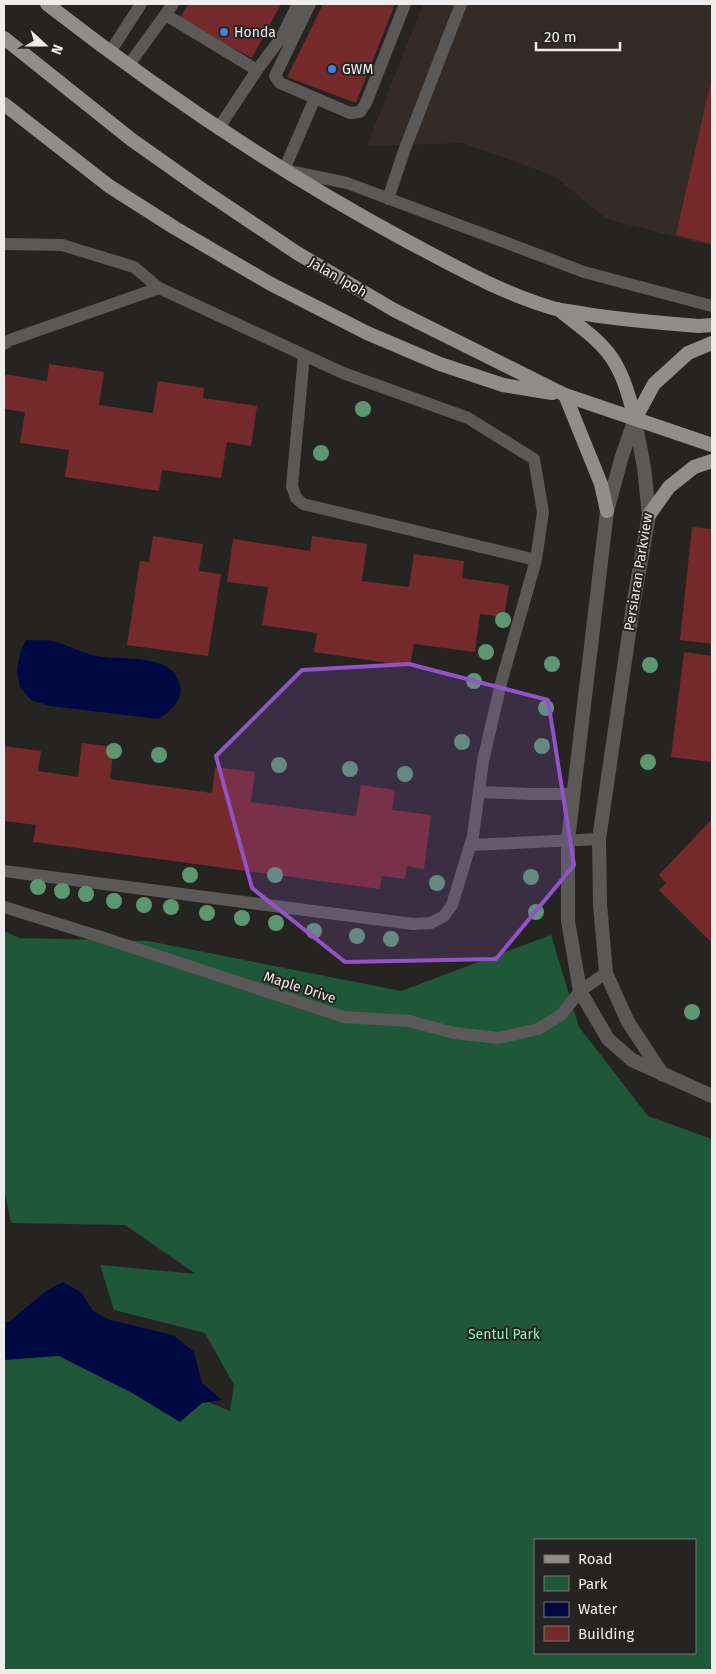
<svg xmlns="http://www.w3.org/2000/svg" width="716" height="1674" font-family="'Fira Sans',sans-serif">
  <rect width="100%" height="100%" fill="#262421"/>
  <path fill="#332c26" d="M423 4H712V246L607 219 554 176 463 143 367 146Z"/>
  <path fill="#1e5838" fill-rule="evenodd" d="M4 931 19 938 148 941 401 991 551 935 579 1027 648 1116 712 1139V1670H4V1342L60 1340 230 1411 234 1385 205 1333 114 1310 100 1265 196 1274 125 1225 11 1223 4 1188ZM535 1540H695V1653H535Z"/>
  <path fill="#000942" d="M26 640C35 641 47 639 56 642 70 646 82 653 96 656 122 661 174 652 180 686 183 701 170 711 159 719L50 706 31 700 20 687 17 671 20 653Z
    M63 1282 81 1292 93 1311 110 1320 173 1335 194 1352 202 1383 222 1400 202 1403 180 1422 134 1394 59 1356 4 1360V1323L10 1321 46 1291Z"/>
  <path fill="#74292b" d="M188 4H281L252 58 179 20Z
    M323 4H395L356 103 287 77Z
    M711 81H712V244L676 235Z
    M49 364 104 372 99 405 153 413 158 381 204 388 203 398 257 406 251 446 227 442 221 478 162 470 159 491 65 477 69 450 20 443 25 412 4 409V374L47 381Z
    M692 527 712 529V644L680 640Z
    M153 536 203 544 199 571 221 574 208 656 127 645 140 561 149 562Z
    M312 536 367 544 362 581 409 587 414 554 464 561 462 578 509 585 504 617 480 614 475 652 414 644 410 666 314 652 317 633 262 625 268 587 227 582 233 539 310 551Z
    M684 652 712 656V762L671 757Z
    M82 743 114 747 110 779 212 793 215 767 255 772 251 802 356 816 361 785 395 790 392 810 431 815 424 869 407 866 405 879 382 876 380 889 33 842 36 825 4 821V746L41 751 38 771 78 777Z
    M712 819V943L659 890 666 883 659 875Z"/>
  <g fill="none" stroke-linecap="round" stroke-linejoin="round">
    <path stroke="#5b5958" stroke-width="12" d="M310 4 275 76 280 83 350 113 360 112 366 103 405 4
      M166 15 257 70
      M110 52 141 4
      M128 66 173 4
      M315 98 284 170 347 183 584 272 712 306
      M218 129 257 70 281 38 298 4
      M388 199 404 151 461 4
      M4 244 62 245 134 267 159 288
      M4 344 10 340 159 288 343 373 468 418 534 459 543 512 536 560 501 683 483 761 473 836 452 905 444 916 431 923 413 924 4 871
      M304 355 292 486 296 498 303 504 536 560
      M480 792 530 794H573
      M471 845 599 839
      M4 907 104 938 344 1017 409 1021 454 1033 499 1038 538 1029 561 1015 580 991 606 973"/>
    <path stroke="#5b5958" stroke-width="14" d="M635 419 622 456 607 511 568 840V921L580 991 608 1039 632 1060 712 1096
      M635 420 644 467 649 515 633 606 599 839 600 904 606 973 628 1022 663 1075"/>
    <path stroke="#918d8c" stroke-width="14" d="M47 4C160 92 279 172 405 240 454 266 503 294 556 309 566 311 576 312 586 314 623 320 661 323 699 326L712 325
      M4 38 132 140 200 188 297 253 394 310 565 395 712 445
      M4 104 109 186 175 228 269 283 367 333 440 364 503 385 552 393
      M558 309C577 325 603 341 615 363 625 380 630 400 635 419
      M565 395 601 484 607 511
      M635 419 654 384 688 353 712 343
      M649 515 669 487 694 467 712 461"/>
  </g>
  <g fill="#5c9772">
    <circle cx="363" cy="409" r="8"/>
    <circle cx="321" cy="453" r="8"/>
    <circle cx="503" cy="620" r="8"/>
    <circle cx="486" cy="652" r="8"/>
    <circle cx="552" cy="664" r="8"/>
    <circle cx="650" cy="665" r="8"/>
    <circle cx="474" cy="681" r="8"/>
    <circle cx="546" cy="708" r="8"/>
    <circle cx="462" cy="742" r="8"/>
    <circle cx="542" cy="746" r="8"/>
    <circle cx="114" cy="751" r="8"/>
    <circle cx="159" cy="755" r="8"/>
    <circle cx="648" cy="762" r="8"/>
    <circle cx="279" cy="765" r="8"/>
    <circle cx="350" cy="769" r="8"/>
    <circle cx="405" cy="774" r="8"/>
    <circle cx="190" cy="875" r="8"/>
    <circle cx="275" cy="875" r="8"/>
    <circle cx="531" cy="877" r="8"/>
    <circle cx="437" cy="883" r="8"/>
    <circle cx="38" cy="887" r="8"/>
    <circle cx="62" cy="891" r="8"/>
    <circle cx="86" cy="894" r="8"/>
    <circle cx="114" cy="901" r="8"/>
    <circle cx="144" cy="905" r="8"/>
    <circle cx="171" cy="907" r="8"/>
    <circle cx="536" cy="912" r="8"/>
    <circle cx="207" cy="913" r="8"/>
    <circle cx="242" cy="918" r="8"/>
    <circle cx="276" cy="923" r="8"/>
    <circle cx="314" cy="931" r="8"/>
    <circle cx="357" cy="936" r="8"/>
    <circle cx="391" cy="939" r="8"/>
    <circle cx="692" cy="1012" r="8"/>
  </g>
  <path fill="#9253c8" fill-opacity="0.2" stroke="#9253c8" stroke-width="4" stroke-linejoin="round" d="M409 664 548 700 574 865 496 959 345 962 252 888 216 756 302 670Z"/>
  <g fill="#3f7fe0" stroke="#262421" stroke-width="2">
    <circle cx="224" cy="32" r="5"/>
    <circle cx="332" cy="69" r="5"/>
  </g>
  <g text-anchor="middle" stroke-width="4" stroke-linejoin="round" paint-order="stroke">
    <g font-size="14" fill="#eeedeb" stroke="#262421" text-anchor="start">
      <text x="234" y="37">Honda</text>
      <text x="342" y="74">GWM</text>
    </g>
    <g font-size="14" fill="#eeedeb" stroke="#262421">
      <text transform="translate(338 277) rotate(30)" y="5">Jalan Ipoh</text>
      <text transform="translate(638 572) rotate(-81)" y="5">Persiaran Parkview</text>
      <text transform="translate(300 987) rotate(18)" y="5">Maple Drive</text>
    </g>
    <g font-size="14" fill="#89f5b4" stroke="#262421">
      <text x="504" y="1339">Sentul Park</text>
    </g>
  </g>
  <rect width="716" height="1674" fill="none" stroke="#eeedeb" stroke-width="10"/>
  <rect x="534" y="1539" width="162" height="115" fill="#262421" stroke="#767472"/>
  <rect x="544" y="1555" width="25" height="8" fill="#918d8c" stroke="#767472"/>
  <text x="578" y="1564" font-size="15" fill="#eeedeb">Road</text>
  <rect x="544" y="1576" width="25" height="15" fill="#1e5838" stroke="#767472"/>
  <text x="578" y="1589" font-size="15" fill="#eeedeb">Park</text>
  <rect x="544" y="1602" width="25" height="15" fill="#000942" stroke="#767472"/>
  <text x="578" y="1614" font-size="15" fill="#eeedeb">Water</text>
  <rect x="544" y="1626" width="25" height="15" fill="#74292b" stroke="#767472"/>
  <text x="578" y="1639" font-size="15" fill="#eeedeb">Building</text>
  <g transform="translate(45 45) rotate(111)" stroke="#262421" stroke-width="4" paint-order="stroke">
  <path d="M0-4L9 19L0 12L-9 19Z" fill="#eeedeb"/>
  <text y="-8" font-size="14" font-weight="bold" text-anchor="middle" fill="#eeedeb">N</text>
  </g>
  <path d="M536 42v8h84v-8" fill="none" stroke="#eeedeb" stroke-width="2.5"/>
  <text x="544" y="42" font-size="15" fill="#eeedeb" stroke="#262421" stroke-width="4" paint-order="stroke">20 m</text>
</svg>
